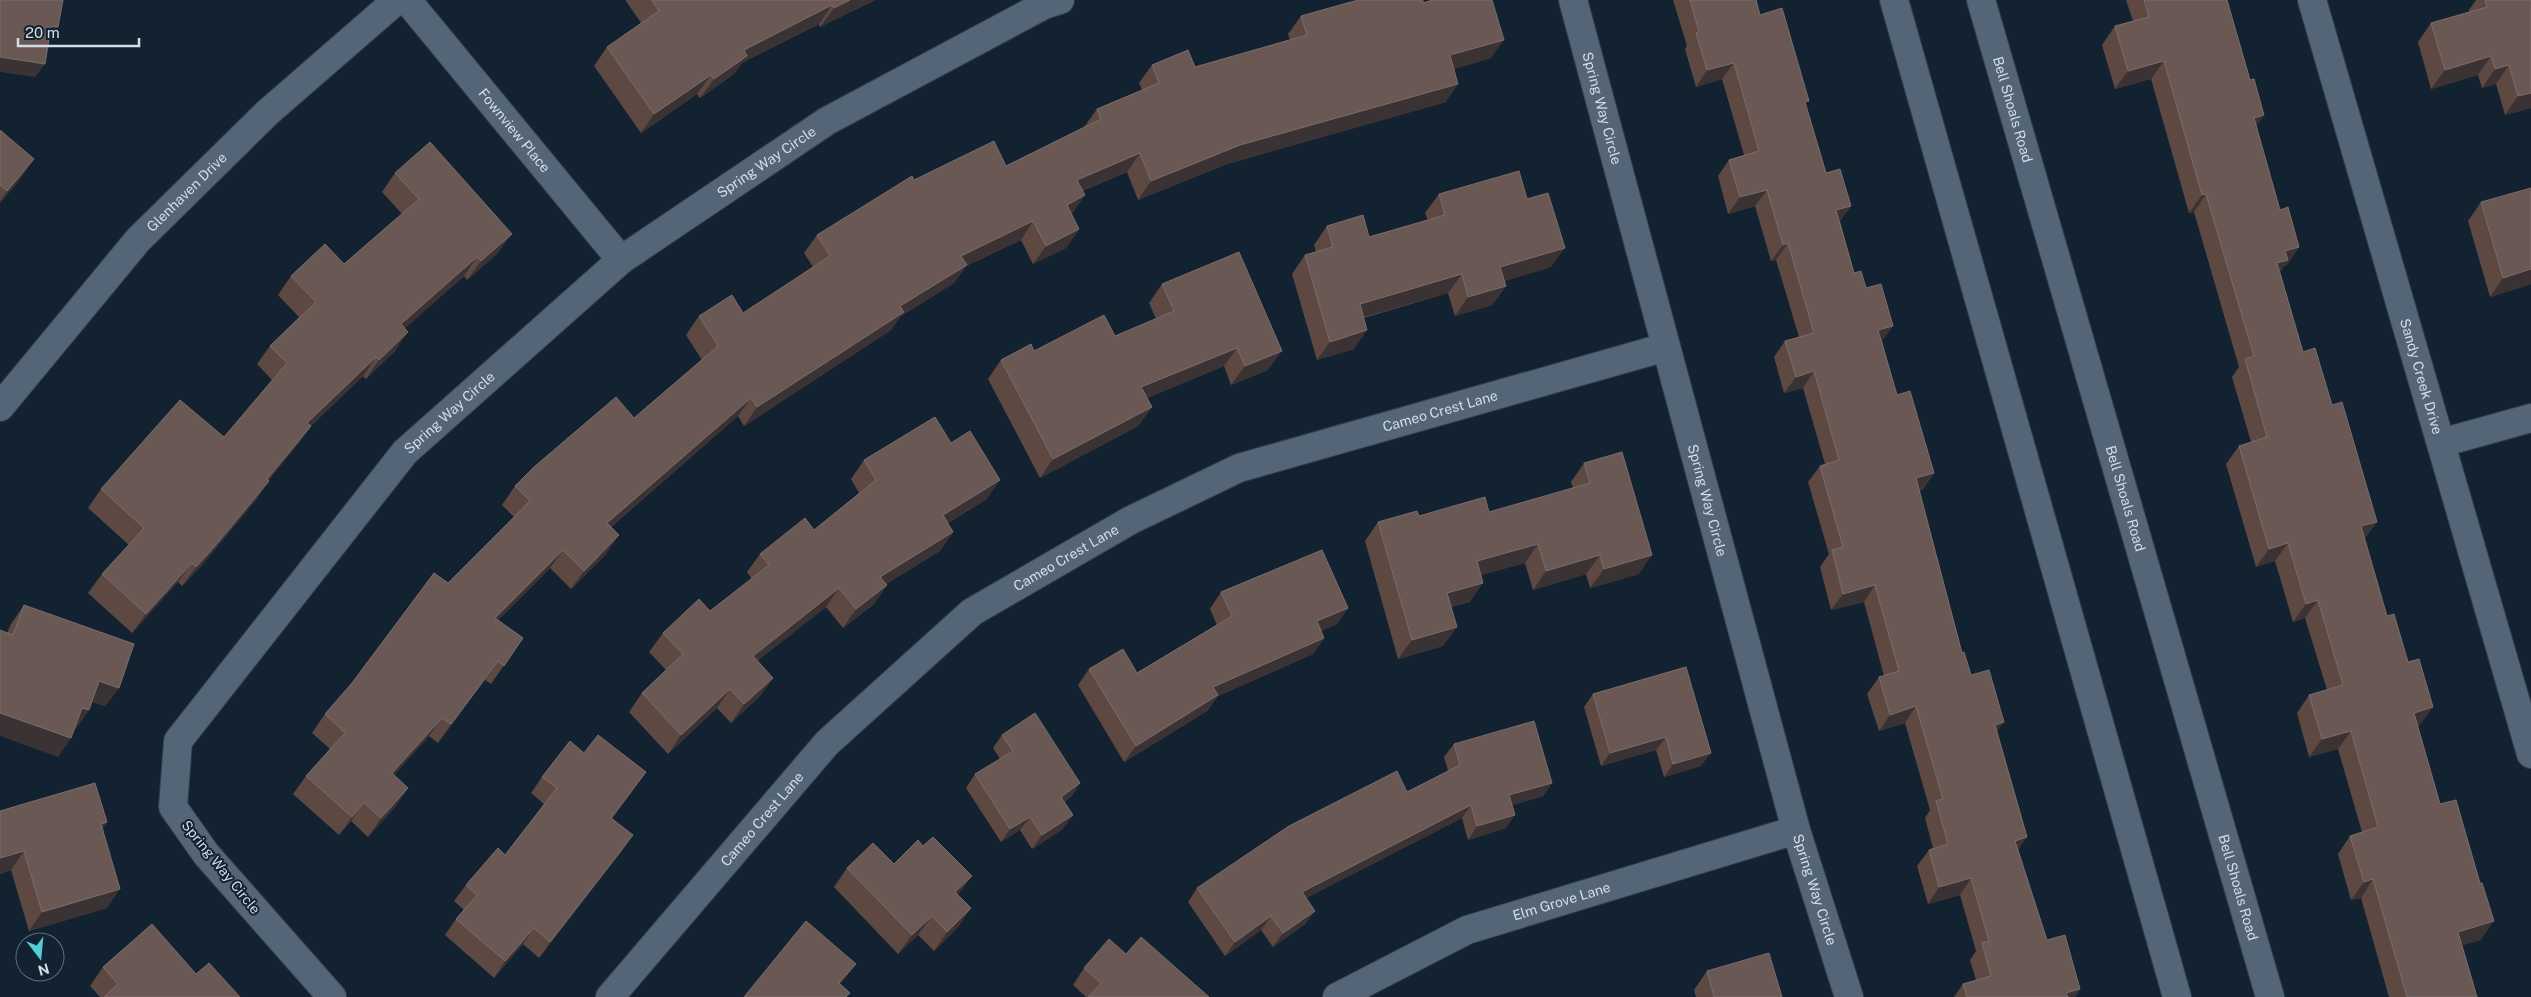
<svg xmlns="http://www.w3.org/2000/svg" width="2531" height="997" font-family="'Public Sans',sans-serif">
  <rect width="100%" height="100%" fill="#132231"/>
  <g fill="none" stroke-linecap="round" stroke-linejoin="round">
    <g stroke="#333d4b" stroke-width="30">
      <g id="street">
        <path id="s1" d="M407 0 621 260"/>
        <path id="s2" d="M1573 0 1796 830 1849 997"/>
        <path id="s3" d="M2312 0 2531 754"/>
        <path d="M2441 443 2531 418"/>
        <path id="s4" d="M332 997 206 854 173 807 178 741 405 452 621 260 827 121 1044 5 1060 0"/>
        <path id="s5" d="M610 997 827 743 972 612 1131 520 1239 468 1666 347"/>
        <path id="s6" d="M1337 997 1467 930 1796 830"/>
      </g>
    </g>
    <g stroke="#333d4b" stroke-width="30">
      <g id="secondary">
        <path d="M1894 0 2177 997"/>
        <path id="s7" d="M1981 0 2270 997"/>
        <path id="s8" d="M0 407 138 240 267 113 397 0"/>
      </g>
    </g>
    <use href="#street" stroke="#546578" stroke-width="28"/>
    <use href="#secondary" stroke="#546578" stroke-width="28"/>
  </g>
  <path fill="#5e4842" d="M626 0H875L820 27 819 24 742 63 734 74 700 98 697 94 641 133 594 66 607 47 641 23 626 1Z
    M1673 0H1756L1760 15 1806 105 1826 173 1851 206 1840 221 1854 273 1893 326 1882 341 1897 395 1934 473 1923 489 1919 491 1962 653 1971 675 1997 732 2018 850 2047 940 2080 989 2075 997H1954L1963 984 1976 980 1970 960 1976 951 1960 895 1928 904 1917 866 1929 850 1933 848 1925 818 1930 810 1905 723 1879 731 1867 694 1879 677 1884 676 1864 602 1831 610 1820 567 1829 554 1808 482 1820 466 1825 464 1803 388 1784 393 1774 357 1785 341 1799 337 1776 260 1771 261 1755 206 1728 214 1718 176 1729 160 1744 155 1722 79 1696 87 1685 49 1687 46Z
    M2126 0H2227L2250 80 2264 115 2256 126 2280 210 2299 247 2287 265 2284 266 2280 272 2303 352 2364 539 2387 616 2420 725 2417 726 2440 804 2481 940 2462 945 2477 997H2389L2361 898 2351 900 2338 854 2350 836 2362 832 2338 749 2309 757 2297 713 2309 695 2327 690 2305 618 2293 622 2275 561 2256 567 2226 464 2239 446 2251 442 2232 377 2239 367 2194 212 2189 213 2151 79 2115 89 2102 45 2115 26 2133 21Z
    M2476 0H2531V108L2505 115 2496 84 2482 88 2478 75 2431 89 2418 42 2431 23 2469 12V10Z
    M1423 3 1491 58 1454 69 1446 102 1227 164 1138 200 1127 172 1082 191 1071 214 1079 229 1066 248 1033 264 1021 240 966 266 954 283 901 316 891 330 744 426 738 416 611 527 606 554 571 589 550 568 498 620 523 638 491 684 485 680 438 743 429 736 394 775 408 788 395 807 368 837 351 821 339 835 293 794 306 776 330 749 312 733 325 714 448 583 514 517 502 505 515 486 634 418 702 360 686 335 699 316 743 313 813 267 804 253 817 235 914 180 1006 166 1084 127 1097 109 1142 90 1139 83 1152 65 1195 67 1290 40 1288 34 1301 16Z
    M0 130 21 178 0 203Z
    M395 173 498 253 467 280 464 276 405 328 395 351 366 379 363 376 311 426 297 445 268 481 256 500 202 565 182 586 178 582 132 633 88 593 102 574 129 545 88 508 101 489 224 437 272 380 257 364 270 346 299 317 278 295 291 276 344 264 402 214 382 192Z
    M1439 194 1527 199 1551 267 1504 281 1506 286 1492 305 1455 316 1448 293 1364 318 1354 349 1317 360 1292 274 1305 255 1316 252 1314 245 1327 226 1369 237 1428 220 1425 213Z
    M2481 202 2531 284 2490 297 2468 221Z
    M1162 284 1268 370 1231 385 1224 366 1147 398 1152 407 1138 426 1040 478 988 379 1001 360 1034 351 1115 336 1156 319 1149 303Z
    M951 443 987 499 948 523 953 532 940 551 886 584 887 585 874 604 843 628 826 607 757 661 773 678 760 696 731 723 717 708 668 754 629 712 642 693 666 670 649 652 663 633 710 611 752 579 747 572 760 554 814 530 859 493 851 479 864 460Z
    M1584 463 1639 574 1590 588 1586 574 1533 590 1525 563 1481 575 1470 602 1451 607 1443 646 1398 659 1365 541 1378 522 1419 516 1489 512 1573 488 1571 482Z
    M1221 592 1348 608 1337 624 1321 631 1324 638 1313 654 1218 696 1207 711 1124 762 1078 685 1089 669 1137 673 1217 625 1210 609Z
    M24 605 119 688 105 706 92 702 76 729H74L58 757 7 633 11 624Z
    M1686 667 1701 766 1664 777 1656 750 1601 766 1584 707 1593 694Z
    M1002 735 1080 783 1071 797 1064 802 1063 829 1032 849 1020 830 1001 842 966 788 975 774 1000 759 993 748Z
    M1454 744 1552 783 1543 796 1512 805 1506 828 1468 840 1462 818 1306 898 1315 911 1305 924 1273 947 1261 930 1225 956 1188 902 1197 888 1407 792 1448 771 1444 757Z
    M584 753 634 789 612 819 622 851 539 958 523 944 494 978 445 935 456 919 464 910 454 901 466 885 505 855 544 804 531 793 542 777Z
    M0 811 107 822 103 828 107 908 29 931 11 870 0 874Z
    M894 864 958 895 971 908 958 927 934 951 918 935 898 954 834 887 847 868Z
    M1126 954 1209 997H1086L1073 985 1084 968Z
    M103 967 196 974 240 997H100L90 986Z
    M1707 971 1782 997H1696L1694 990Z"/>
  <path fill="#3b3234" d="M850 0H875L820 27 834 8Z
    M832 5 819 24 742 63 734 74 700 98 714 79 744 50Z
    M51 26 58 27 49 40Z
    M1504 40 1491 58 1437 74 1450 55Z
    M2491 56 2478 75 2431 89 2445 70Z
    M0 57 45 64 35 77 0 72Z
    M2164 61 2151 79 2115 89 2128 71Z
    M1734 63 1722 79 1696 87 1707 70Z
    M2509 65 2496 84 2482 88 2495 69Z
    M711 75 697 94 641 133 654 114Z
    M1458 84 1446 102 1227 164 1138 200 1151 181 1240 145Z
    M2531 93V108L2505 115 2518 96Z
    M2264 115 2251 133 2254 118Z
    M1140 153 1127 172 1064 198 1077 180Z
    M34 159 21 178 0 203V201L7 191Z
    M1767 190 1755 206 1728 214 1740 197Z
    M2206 194 2194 212 2189 213 2202 195Z
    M1085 195 1072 214 1054 223 1067 205Z
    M1851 206 1839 222 1836 210Z
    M1033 221 1021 240 966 266 954 283 901 316 891 330 744 426 757 407 900 306 961 256Z
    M1079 229 1066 248 1033 264 1046 246Z
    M512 234 498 253 467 280 481 261Z
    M1788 243 1776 260 1771 261 1783 245Z
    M2299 247 2287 265 2284 266 2275 278 2264 281 2285 251Z
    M1565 248 1551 267 1487 286 1500 267Z
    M477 257 464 276 388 343 401 324Z
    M2531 269V284L2490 297 2503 278Z
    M1462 274 1448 293 1346 322 1360 304Z
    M1506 286 1492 305 1455 316 1468 297Z
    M1893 326 1881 342 1878 330Z
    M1367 330 1354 349 1317 360 1330 342Z
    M408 332 395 351 366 379 379 360Z
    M1237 348 1224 366 1128 406 1141 387Z
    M1282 351 1268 370 1231 385 1245 366Z
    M376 357 363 376 294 442 307 423Z
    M1814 371 1803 388 1784 393 1796 377Z
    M751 398 738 416 594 541 607 523Z
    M1152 407 1138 426 1040 478 1053 459Z
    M311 426 297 445 254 498 267 479Z
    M1934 473 1923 489 1904 495 1916 478Z
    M1000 480 987 499 930 534 943 515Z
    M269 481 256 500 202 565 182 586 196 567Z
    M2377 522 2364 540 2361 526Z
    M953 532 940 551 867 596 880 577Z
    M619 535 606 554 571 589 584 571Z
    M2288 543 2275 561 2256 567 2269 549Z
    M1538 544 1525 563 1463 580 1477 561Z
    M563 550 550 568 482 636 495 618Z
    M1600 555 1586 574 1533 590 1546 571Z
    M1652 555 1639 574 1590 588 1604 569Z
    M192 563 178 582 132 633 146 614Z
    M1483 583 1470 602 1434 612 1447 593Z
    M887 585 874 604 843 628 856 609Z
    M1875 585 1864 602 1831 610 1843 594Z
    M839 588 826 607 740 675 753 656Z
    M2318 600 2305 618 2293 622 2306 604Z
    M1348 608 1337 624 1306 638 1317 621Z
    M1457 627 1443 646 1398 659 1412 640Z
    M1324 638 1313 654 1218 696 1207 711 1124 762 1136 746 1213 687Z
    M498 661 485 680 438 743 451 724Z
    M773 678 760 696 731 723 744 704Z
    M99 681 119 688 105 706 86 700Z
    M730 689 717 708 668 754 681 735Z
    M1916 706 1905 723 1879 731 1890 715Z
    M2433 707 2420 725 2401 731 2414 713Z
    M82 708 89 710 76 729 69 727Z
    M0 713 71 738 58 757 0 736Z
    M442 718 429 736 379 792 392 773Z
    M2004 722 1992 738 1995 725Z
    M2351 731 2338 749 2309 757 2322 739Z
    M1666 737 1656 750 1601 766 1610 753Z
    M1711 753 1701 766 1664 777 1673 764Z
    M646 772 634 789 600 835 611 818Z
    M1080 783 1071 797 1051 810 1061 797Z
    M1552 783 1543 796 1500 809 1509 795Z
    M408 788 395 807 368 837 381 818Z
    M364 803 351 821 339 835 352 817Z
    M1471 805 1462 818 1292 905 1302 892Z
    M1073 815 1063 829 1032 849 1042 835Z
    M1515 815 1506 828 1468 840 1477 826Z
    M1030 817 1020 830 1001 842 1010 829Z
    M107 822 93 841 101 824Z
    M633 835 622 851 539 958 550 942Z
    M2027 837 2016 853 2015 841Z
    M24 851 11 870 0 874V858Z
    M972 876 958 895 955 892Z
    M1971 878 1960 895 1928 904 1939 887Z
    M2373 879 2361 898 2351 900 2364 882Z
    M120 889 107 908 29 931 42 912Z
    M971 908 958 927 934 951 947 932Z
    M1315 911 1305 924 1273 947 1283 933Z
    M932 916 918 935 898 954 912 935Z
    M1271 916 1261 930 1225 956 1235 942Z
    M2494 921 2481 940 2446 950 2458 932Z
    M534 928 523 944 494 978 505 961Z
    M856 964 846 977 829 997 839 983Z
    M2080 989 2075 997H2064L2066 993Z"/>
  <path fill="#6a5854" stroke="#7b6d6b" d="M0 0H63L58 27 51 26 45 64 0 57Z
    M652 0H850L834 8 832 5 744 50 747 56 714 79 711 75 654 114 607 47 659 11Z
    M1358 0H1423V3L1432 0H1492L1504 40 1450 55 1458 84 1240 145 1151 181 1140 153 1077 180 1085 195 1067 205 1079 229 1046 246 1033 221 961 256 967 265 900 306 904 312 757 407 751 398 607 523 619 535 584 571 563 550 495 618 523 638 504 666 498 661 451 724 442 718 392 773 408 788 381 818 364 803 352 817 306 776 345 733 325 714 352 683 434 573 448 583 530 501 515 486 534 467 616 397 634 418 718 346 699 316 732 295 743 313 830 256 817 235 912 176 914 180 994 141 1006 166 1101 119 1097 109 1159 83 1152 65 1188 50 1195 67 1307 35 1301 16Z
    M1690 0H1756L1760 15 1782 8 1809 101 1805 102 1826 173 1840 169 1851 206 1836 210 1854 273 1861 271 1866 288 1881 284 1893 326 1878 330 1897 395 1910 391 1934 473 1916 478 1962 653 1964 652 1971 675 1989 670 2004 722 1995 725 2027 837 2015 841 2047 940 2065 935 2080 989 2066 993 2068 997H1967L1963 984 1991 976 1982 943 1989 941 1971 878 1939 887 1929 850 1948 844 1936 801 1943 799 1916 706 1890 715 1879 677 1899 671 1875 585 1843 594 1832 550 1843 547 1820 466 1839 460 1814 371 1796 377 1785 341 1814 333 1788 243 1783 245 1767 190 1740 197 1729 160 1759 151 1734 63 1707 70 1696 33 1699 32Z
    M2144 0H2227L2250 80 2254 79 2264 115 2254 118 2280 210 2288 207 2299 247 2285 251 2288 260 2277 263 2303 352 2315 348 2332 405 2342 402 2377 522 2361 526 2387 616 2394 614 2408 662 2419 659 2433 707 2414 713 2440 804 2456 800 2480 883H2482L2494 921 2458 932 2477 997H2407L2373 879 2364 882 2350 836 2378 827 2351 731 2322 739 2309 695 2343 685 2318 600 2306 604 2288 543 2269 549 2239 446 2267 437 2245 359 2254 356 2206 194 2202 195 2164 61 2128 71 2115 26 2149 17Z
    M2485 0H2531V93L2518 96 2509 65 2495 69 2491 56 2445 70 2431 23 2487 7Z
    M0 130 34 159 7 191 0 185Z
    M430 142 512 234 481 261 477 257 401 324 408 332 379 360 376 357 307 423 311 426 267 479 269 481 215 546 196 567 192 563 146 614 102 574 144 528 101 489 180 400 224 437 287 363 270 346 316 302 291 276 325 244 344 264 419 199 395 173Z
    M1519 171 1527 199 1548 193 1565 248 1500 267 1506 286 1468 297 1462 274 1360 304 1367 330 1330 342 1305 255 1333 247 1327 226 1363 215 1369 237 1445 215 1439 194Z
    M2531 188V269L2503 278 2481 202Z
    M1239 252 1282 351 1245 366 1237 348 1141 387 1152 407 1053 459 1001 360 1031 344 1034 351 1104 315 1115 336 1174 311 1162 284Z
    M935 417 951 443 970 431 1000 480 943 515 953 532 880 577 887 585 856 609 839 588 753 656 773 678 744 704 730 689 681 735 642 693 683 654 663 633 699 599 710 611 769 565 760 554 805 518 814 530 876 480 864 460Z
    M1622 452 1652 555 1604 569 1600 555 1546 571 1538 544 1477 561 1483 583 1447 593 1457 627 1412 640 1378 522 1417 511 1419 516 1485 497 1489 512 1590 483 1584 463Z
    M1322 550 1348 608 1317 621 1324 638 1213 687 1218 695 1136 746 1089 669 1123 649 1137 673 1232 616 1221 592Z
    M24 605 134 644 119 688 99 681 89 710 82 708 71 738 0 713V630L13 635Z
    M1686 667 1711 753 1673 764 1666 737 1610 753 1593 694Z
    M1035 713 1080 783 1061 797 1073 815 1042 835 1030 817 1010 829 975 774 1013 751 1002 735Z
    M1534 721 1552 783 1509 795 1515 815 1477 826 1471 805 1302 892 1315 911 1283 933 1271 916 1235 942 1197 888 1289 826 1397 771 1407 792 1460 765 1454 744Z
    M598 735 646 772 611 818 633 835 550 942 534 928 505 961 456 919 477 895 466 885 498 848 505 855 557 788 542 777 570 741 584 753Z
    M95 783 107 822 101 824 120 889 42 912 24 851 0 858V811Z
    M933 837 972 876 955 892 971 908 947 932 932 916 912 935 847 868 873 843 894 864 918 840 923 846Z
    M806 921 856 964 839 983 850 993 846 997H744Z
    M152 924 196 974 209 963 240 997H104L118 984 103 967Z
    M1141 937 1209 997H1088L1101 983 1084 968 1109 939 1126 954Z
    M1769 953 1782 997H1714L1707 971Z"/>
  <g text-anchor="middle" stroke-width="4" stroke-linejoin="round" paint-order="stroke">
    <g font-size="14" fill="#d3dde8" stroke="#132231">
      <text dy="5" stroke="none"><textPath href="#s2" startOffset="112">Spring Way Circle</textPath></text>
      <text dy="5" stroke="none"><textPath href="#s7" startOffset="114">Bell Shoals Road</textPath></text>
      <text dy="5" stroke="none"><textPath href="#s1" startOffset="169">Fownview Place</textPath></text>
      <text dy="5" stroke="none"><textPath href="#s4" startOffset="1146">Spring Way Circle</textPath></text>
      <text dy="5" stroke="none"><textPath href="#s8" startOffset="285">Glenhaven Drive</textPath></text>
      <text dy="5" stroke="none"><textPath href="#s3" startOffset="392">Sandy Creek Drive</textPath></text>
      <text dy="5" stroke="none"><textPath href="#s5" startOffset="1042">Cameo Crest Lane</textPath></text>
      <text dy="5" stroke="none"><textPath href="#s4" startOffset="741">Spring Way Circle</textPath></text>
      <text dy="5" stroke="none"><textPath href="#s7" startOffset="519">Bell Shoals Road</textPath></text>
      <text dy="5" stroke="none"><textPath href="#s2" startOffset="518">Spring Way Circle</textPath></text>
      <text dy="5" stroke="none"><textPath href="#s5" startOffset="638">Cameo Crest Lane</textPath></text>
      <text dy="5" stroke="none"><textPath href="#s5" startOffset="234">Cameo Crest Lane</textPath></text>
      <text transform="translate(221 867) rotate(51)" y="5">Spring Way Circle</text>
      <text dy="5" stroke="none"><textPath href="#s7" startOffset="924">Bell Shoals Road</textPath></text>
      <text dy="5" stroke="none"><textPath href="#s2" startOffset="922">Spring Way Circle</textPath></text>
      <text dy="5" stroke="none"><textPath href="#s6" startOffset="245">Elm Grove Lane</textPath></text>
    </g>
  </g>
  <g transform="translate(40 957) rotate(164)"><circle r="24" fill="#132231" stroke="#606d7a"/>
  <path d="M0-4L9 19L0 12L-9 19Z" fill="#52ccd6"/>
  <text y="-8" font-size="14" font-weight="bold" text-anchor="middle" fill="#d3dde8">N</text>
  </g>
  <path d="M18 38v8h121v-8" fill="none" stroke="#d3dde8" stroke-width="2.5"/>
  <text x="25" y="38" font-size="15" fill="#d3dde8" stroke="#132231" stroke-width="4" paint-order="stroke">20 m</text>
</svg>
